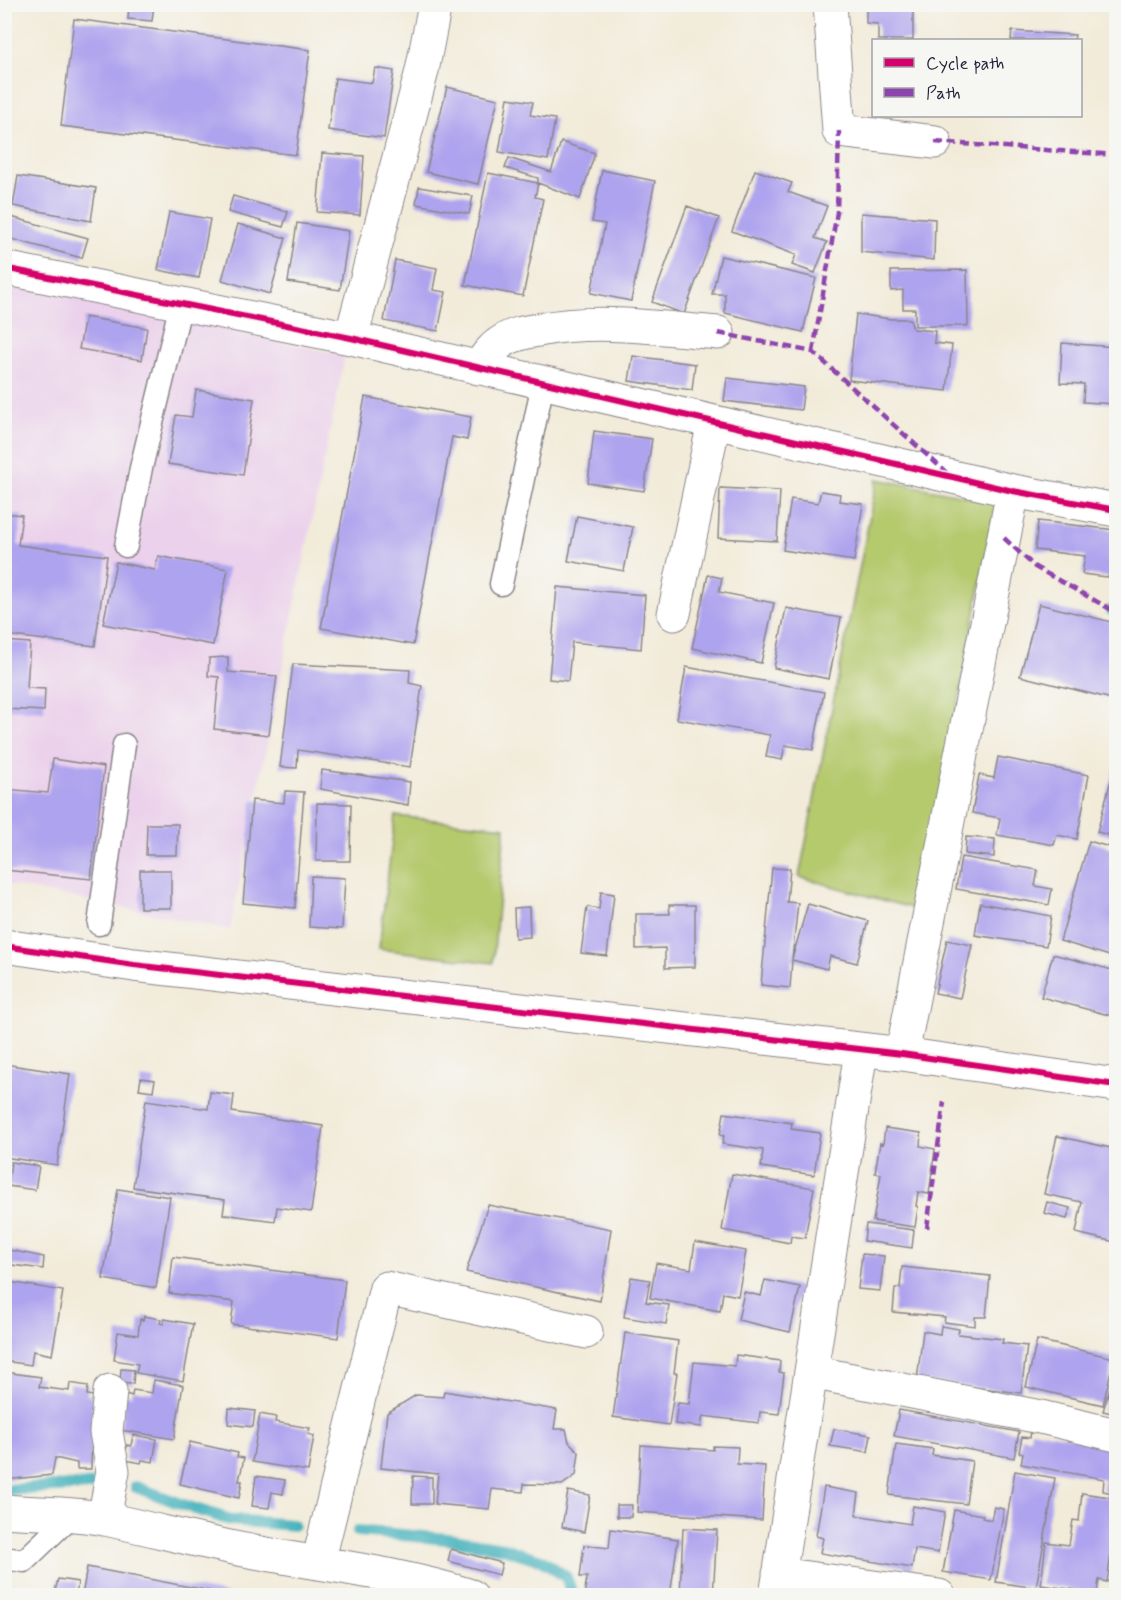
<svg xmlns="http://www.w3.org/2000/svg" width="1121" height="1600" font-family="Mynerve,sans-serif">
  <rect width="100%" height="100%" fill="#f6f6f2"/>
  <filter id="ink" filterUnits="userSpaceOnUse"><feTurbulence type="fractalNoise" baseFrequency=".0167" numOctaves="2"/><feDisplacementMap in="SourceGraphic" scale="12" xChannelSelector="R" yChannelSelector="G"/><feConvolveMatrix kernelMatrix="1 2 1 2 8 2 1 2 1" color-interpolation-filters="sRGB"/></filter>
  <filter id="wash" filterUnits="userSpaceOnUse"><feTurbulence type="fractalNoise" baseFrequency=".008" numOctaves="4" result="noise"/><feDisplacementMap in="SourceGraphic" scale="24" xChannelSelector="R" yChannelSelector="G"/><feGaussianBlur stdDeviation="1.35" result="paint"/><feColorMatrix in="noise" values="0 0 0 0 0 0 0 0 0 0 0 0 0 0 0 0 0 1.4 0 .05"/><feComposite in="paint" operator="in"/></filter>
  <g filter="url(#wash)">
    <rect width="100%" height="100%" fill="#f2ebd9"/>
    <path fill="#ebd1eb" d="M4 283 345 355 230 929 5 884Z"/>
    <path fill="#b5c96d" stroke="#6c7654" stroke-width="1.5" d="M877 479 996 502 919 910 799 877Z
      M395 816 505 827 493 963 379 949Z"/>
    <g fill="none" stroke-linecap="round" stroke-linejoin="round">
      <path stroke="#40b0bb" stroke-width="12" d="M1112 610 1116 612
        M136 1487 192 1508 231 1520 293 1525
        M4 1490 91 1485
        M358 1531 447 1539 503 1548 541 1560 566 1577 573 1596"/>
    </g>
    <g id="blocks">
      <path fill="#aea3ee" d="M129 4H154L152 21 128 19Z
        M866 4H913V40H878V24L866 23Z
        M74 19 310 50 296 155 61 126Z
        M1012 31 1075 35 1074 40H1011Z
        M375 68 394 71 384 138 328 130 335 78 372 83Z
        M447 87 498 99 478 184 426 172Z
        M508 98 533 102 530 115 555 119 548 160 499 152Z
        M561 142 595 153 580 199 538 183V178L505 168 509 158 551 172Z
        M322 153 364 156 360 215 317 212Z
        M602 170 655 181 631 301 591 293 605 224 592 222Z
        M755 170 792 183 788 192 827 206 815 238 827 242 815 273 792 265 796 255 732 231Z
        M488 173 538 183 535 197 543 199 523 296 465 285Z
        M18 176 96 188 91 221 13 206Z
        M419 187 473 196 469 214 416 204Z
        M233 196 288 212 283 227 228 212Z
        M687 206 719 218 684 314 652 302Z
        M169 212 210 219 199 278 158 270Z
        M861 213 935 219 934 260 861 252Z
        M4 215 88 238 82 258 4 237Z
        M297 223 349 231 340 290 288 282Z
        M238 224 286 238 270 294 222 280Z
        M721 256 816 278 803 332 725 313V294H712Z
        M395 260 437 268 433 290 446 292 438 331 384 321Z
        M967 270 968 326H915V309H903V290L891 291V271Z
        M856 314 891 319H910L913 329 935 331 934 343 952 345 947 391 849 380Z
        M85 317 147 328 142 360 79 349Z
        M1062 343 1116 347V404L1083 402 1084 384 1060 383Z
        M633 356 695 364 692 390 629 381Z
        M727 378 804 387 801 410 724 401Z
        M196 390 254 399 243 475 168 464 176 415 192 417Z
        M365 397 471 417 467 440 452 437 413 645 321 628Z
        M594 431 652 439 644 491 588 483Z
        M720 488 780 491 777 541 718 538Z
        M821 491 840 494 839 501 863 504 854 561 783 550 791 499 818 503Z
        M4 513 22 515 18 545 107 556 95 646 4 635Z
        M577 516 633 527 624 571 568 561Z
        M1038 521 1116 530V578L1082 574 1085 556 1035 550Z
        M158 556 228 569 213 645 103 624 116 562 155 570Z
        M708 575 722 578 719 592 774 603 761 663 692 648Z
        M557 587 645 595 641 649 572 642 568 681 549 679Z
        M1039 604 1116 623V700L1020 676Z
        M786 608 841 618 829 679 774 668Z
        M4 641 30 643 27 688 45 689 44 711 4 709Z
        M228 657V672L277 676 269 735 214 729 219 677 208 676 209 658Z
        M293 664 410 670 409 683 422 686 410 767 298 750 297 768 280 767Z
        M686 667 824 692 813 750 785 745 782 760 766 757 770 735 677 719Z
        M998 757 1089 775 1077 839 1057 835 1054 845 997 835 1000 818 972 813 979 775 994 778Z
        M53 759 104 767 91 879 5 870V789L48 793Z
        M1114 769H1116V837L1097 832Z
        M322 770 410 782 408 805 320 789Z
        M285 791 304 792 295 908 243 903 252 800 284 803Z
        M317 803 351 804 350 861H316Z
        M147 824H178L177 855H146Z
        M966 837 995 839 994 857 965 854Z
        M1089 841 1116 849V958L1060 941Z
        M961 857 1038 870 1035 886 1052 889 1049 905 956 889Z
        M772 868 790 869 787 902 798 903 792 959 808 904 868 921 857 963 830 956 827 969 792 960 790 988 761 985Z
        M140 870H171V908H140Z
        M311 876 345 878 342 929 309 927Z
        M601 892 614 894 607 956 581 953 587 907 599 909Z
        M980 903 1051 916 1046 946 975 935Z
        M669 905H695V967L665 968V948L636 949V914H670Z
        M529 907 530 937 515 938 514 908Z
        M947 940 972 945 960 998 935 993Z
        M1053 954 1116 971V1017L1041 997Z
        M4 1064 70 1074 57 1165 4 1157Z
        M141 1078 155 1080 153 1091 139 1089Z
        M210 1092 234 1095 232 1112 323 1126 311 1212 277 1207 275 1221 223 1214 225 1200 133 1187 146 1100 208 1109Z
        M724 1113 792 1123 791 1129 820 1133 814 1175 761 1167 763 1150 722 1144 724 1136 720 1135Z
        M885 1128 921 1133 920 1146 935 1149 929 1194 918 1192 916 1206 918 1207 915 1227 873 1221 881 1174 875 1173 880 1143 883 1144Z
        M1057 1136 1111 1148 1112 1145 1116 1146V1233L1115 1242 1076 1233 1082 1202 1044 1194Z
        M11 1162 39 1166 35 1190 8 1186Z
        M732 1174 814 1188 805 1238 791 1236 790 1243 722 1230Z
        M118 1189 170 1197 156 1288 103 1279Z
        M1047 1202 1070 1208 1067 1219 1044 1213Z
        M488 1205 611 1229 600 1301 466 1272Z
        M866 1224 914 1230 912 1248 864 1241Z
        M695 1242 746 1251 738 1296 723 1293 720 1311 650 1298 656 1263 691 1269Z
        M4 1249 44 1257 43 1269 4 1264Z
        M862 1254 884 1256 880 1291 858 1289Z
        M173 1257 345 1280 338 1338 231 1324 234 1302 169 1293Z
        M902 1267 990 1276 986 1317H975V1326L944 1322 945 1317 893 1312 895 1288H900Z
        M631 1277 650 1280 646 1302 669 1305 666 1324 624 1317Z
        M765 1280 800 1287 790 1332 738 1320 744 1292 761 1296Z
        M4 1281 63 1291 52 1355 33 1351 31 1365 4 1361Z
        M144 1316 161 1319 160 1323 164 1324V1319L193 1324 183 1381 136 1373 138 1364 114 1360 118 1332 138 1335 140 1319 143 1320Z
        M941 1326 959 1329 958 1334 1003 1339 1002 1343 1027 1346 1021 1393 917 1380 923 1331 940 1334Z
        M625 1333 678 1341 674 1373H677L669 1425 613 1417Z
        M1037 1340 1114 1358 1103 1405 1026 1387Z
        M736 1355 780 1361 779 1372 784 1373 779 1414 760 1412 759 1423 703 1416 701 1427 675 1424 678 1403 689 1404 694 1362 735 1366Z
        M1116 1367V1414L1103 1411Z
        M121 1369 134 1370 133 1384 120 1383Z
        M4 1372 41 1377 39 1387 69 1391 70 1383 88 1386 87 1395 93 1396 91 1469H77V1463L55 1458 52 1475 4 1480Z
        M154 1380 183 1385 174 1439 120 1430 126 1394 132 1396 133 1390 152 1393Z
        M444 1391 557 1410 554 1429H566L569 1442 579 1452 576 1475 562 1485 524 1484 523 1492 492 1489 489 1509 435 1504 438 1474 381 1468 387 1413 416 1395 443 1397Z
        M229 1408 255 1411 253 1427 228 1424Z
        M899 1410 1019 1432 1014 1458 894 1436Z
        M260 1414 276 1417 275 1422 310 1428 308 1434 314 1436 308 1471 252 1462Z
        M834 1429 871 1435 868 1452 830 1446Z
        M1031 1430 1116 1446V1494L1103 1491 1104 1479 1021 1464 1023 1453 1019 1452 1022 1437 1030 1438Z
        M133 1435 157 1439 153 1462 142 1460 141 1463 125 1460 127 1445 131 1446Z
        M190 1442 238 1453 237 1457 244 1458 239 1481H242L239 1498 180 1484Z
        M896 1444 933 1449 932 1455 972 1461 966 1504 889 1495Z
        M641 1445 713 1450V1446L738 1447 737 1464 765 1466 762 1520 637 1512Z
        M1015 1471 1055 1478 1036 1588 996 1582Z
        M256 1476 285 1480 283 1494 272 1492 269 1508 252 1506Z
        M413 1476 432 1477V1504H412Z
        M824 1487 859 1493 856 1515 910 1524 913 1506 945 1512 938 1553 915 1549 912 1568 820 1553 823 1538 816 1536Z
        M568 1491 590 1495 584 1532 562 1527Z
        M1082 1493 1116 1498V1518L1107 1582 1099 1580 1097 1593 1041 1585 1046 1542 1069 1545 1073 1520 1079 1521Z
        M617 1505H632L631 1517H617Z
        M994 1507 1004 1509 991 1580 943 1572 954 1510 983 1515 982 1518 991 1520Z
        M683 1528 717 1530 713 1596H680Z
        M611 1529 678 1539 670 1596H584L587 1577H580L584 1545 609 1548Z
        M451 1549 502 1563 499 1575 448 1561Z
        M1115 1554 1116 1596H1109Z
        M87 1567 226 1594 225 1596H82Z
        M58 1579 78 1582 76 1596H54Z"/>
    </g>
  </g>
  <g filter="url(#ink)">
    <use href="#blocks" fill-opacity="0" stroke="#8a868a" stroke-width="1.5"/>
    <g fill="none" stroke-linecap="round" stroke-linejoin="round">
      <g stroke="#8a868a" stroke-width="25">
        <path id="lane" d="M126 546 141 468 181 304
          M501 584 543 383
          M99 924 124 745
          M4 1558 24 1561 73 1514"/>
      </g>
      <g stroke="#8a868a" stroke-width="35">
        <path id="street" d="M830 4 839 131 935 142
          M4 268 351 338 1013 491 1116 510
          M351 338 422 71 435 4
          M478 368C485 358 492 347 503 341 513 334 526 332 538 330 598 318 658 328 718 333
          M674 614 714 422
          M4 946 134 965 902 1054 1116 1085
          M902 1054 1013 491
          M811 1372 1045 1418 1116 1435
          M4 1511C38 1514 72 1512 105 1519 157 1530 208 1544 261 1553 331 1566 402 1574 471 1596
          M104 1519 113 1471 106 1432 110 1391
          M318 1563 386 1288 586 1332
          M779 1574 939 1596
          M776 1596 861 1051"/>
      </g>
      <use href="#lane" stroke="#fff" stroke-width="22"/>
      <use href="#street" stroke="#fff" stroke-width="33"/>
      <path stroke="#8e44ad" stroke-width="4.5" stroke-dasharray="9 4.5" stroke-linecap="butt" d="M935 142 1116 155
        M718 333 813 352 948 474
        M813 352 837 212 839 131
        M1004 538 1035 567 1112 610
        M927 1228 944 1102"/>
      <g stroke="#f6f6f2" stroke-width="10">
        <path id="cycleway" d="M4 268 351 338 1013 491 1116 510
          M4 946 134 965 902 1054 1116 1085"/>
      </g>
      <use href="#cycleway" stroke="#d6006c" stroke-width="6"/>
    </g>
  </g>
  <rect width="1121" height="1600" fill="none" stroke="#f6f6f2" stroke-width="24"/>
  <rect x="872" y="39" width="210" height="78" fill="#f6f6f2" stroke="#a1a1a9" stroke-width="1.5"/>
  <rect x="884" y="58" width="30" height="9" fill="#d6006c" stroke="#a1a1a9" stroke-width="1.5"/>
  <text x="926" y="69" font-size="18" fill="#22223b">Cycle path</text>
  <rect x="884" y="88" width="30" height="9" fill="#8e44ad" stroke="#a1a1a9" stroke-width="1.5"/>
  <text x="926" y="99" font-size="18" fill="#22223b">Path</text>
</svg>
